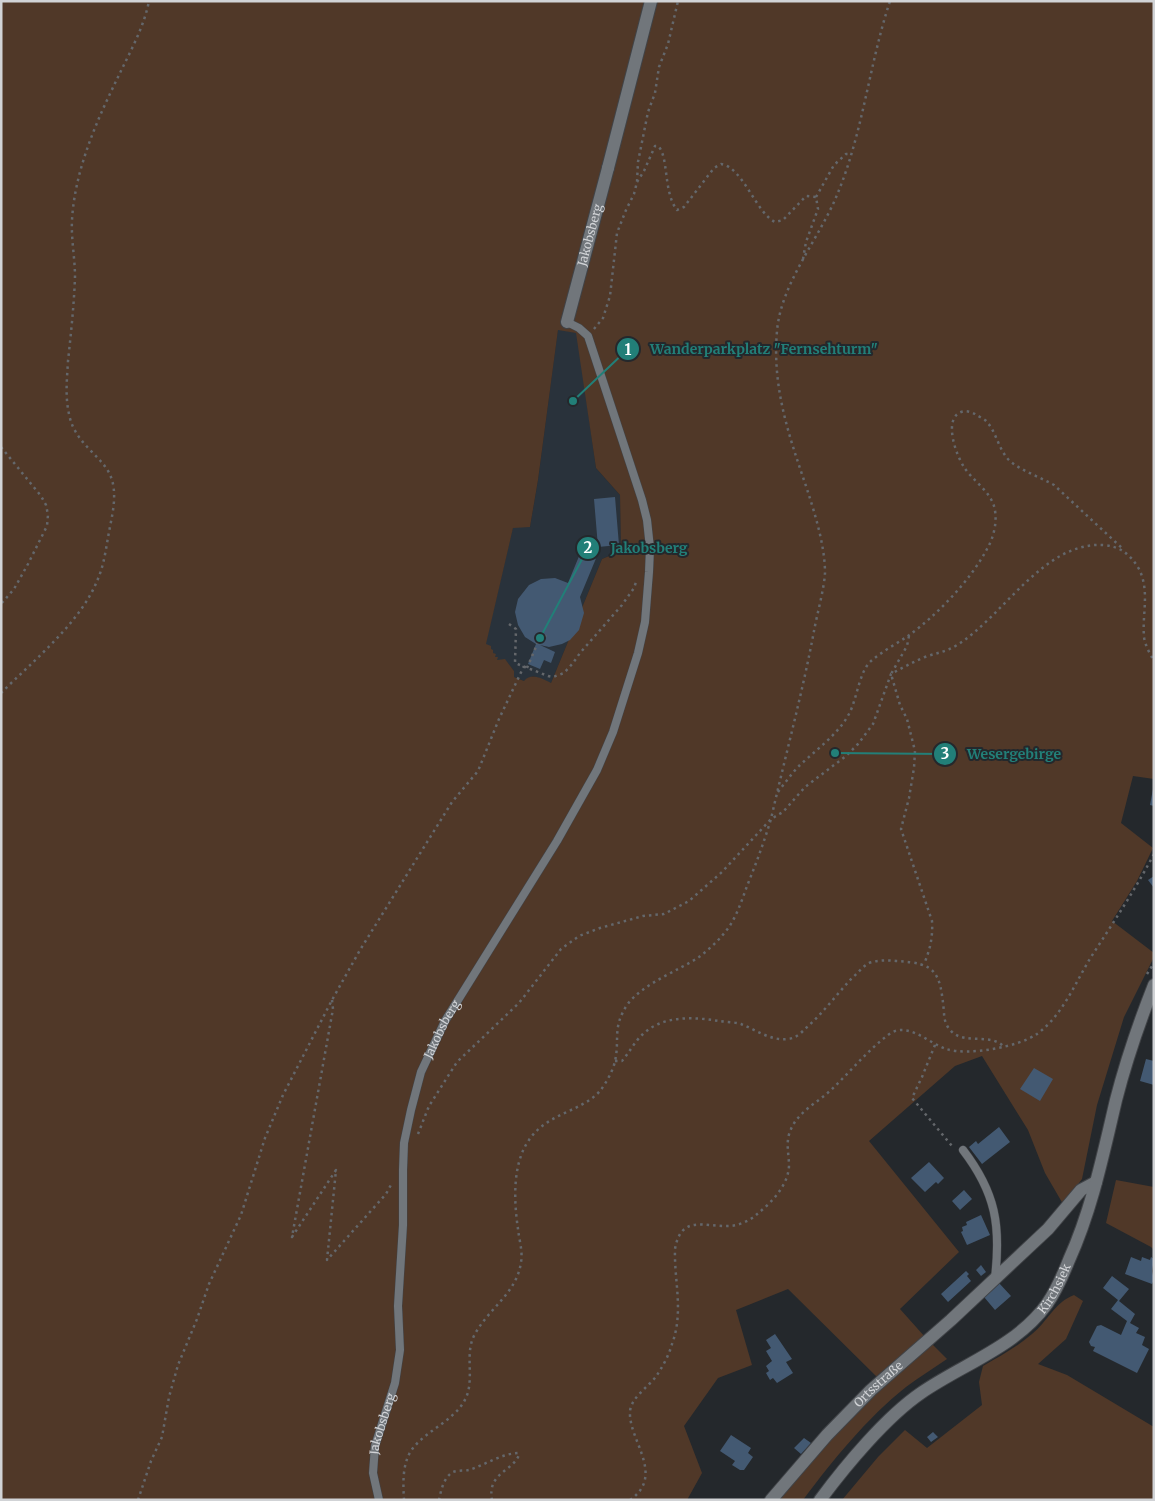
<svg xmlns="http://www.w3.org/2000/svg" width="1155" height="1501" font-family="Merriweather,serif">
  <rect width="100%" height="100%" fill="#24282c"/>
  <path fill="#29323b" d="M558 329 577 333 596 468 620 495 621 551 602 559 551 683 533 676 524 681 514 677V671L506 661 497 664 485 646 513 527H530L538 480Z"/>
  <path fill="#503828" fill-rule="evenodd" d="M1 1H1154V779L1133 776 1121 823 1153 848 1137 881 1112 921 1154 953V957L1124 1017 1097 1105 1082 1179 1063 1204 1045 1173 1028 1130 982 1056 955 1066 869 1141 959 1252 900 1309 925 1337 878 1378 788 1289 736 1310 752 1365 718 1378 684 1426 702 1473 687 1500H1ZM558 330 576 333 596 468 620 495 621 551 602 559 551 683C542 679 532 672 524 681L514 677V671L505 659 497 660 498 657H495L496 654 493 653V650L491 649V646L486 644 513 528 530 527 538 480Z
    M1116 1180 1154 1187V1250L1151 1247 1106 1223Z
    M1074 1295 1083 1301 1066 1339 1038 1364 1067 1375 1154 1427V1500H842L878 1457 905 1430 927 1448 982 1405 979 1382 983 1366C1000 1356 1017 1347 1032 1334 1048 1321 1055 1302 1074 1295Z
    M931 1343 947 1359C934 1368 919 1377 906 1387 867 1418 833 1460 803 1500H776L835 1430Z"/>
  <path fill="#435972" d="M615 497 619 545 598 547 594 499Z
    M582 549 597 556 580 597 584 613 579 630 570 640 562 644 549 647 540 645 555 652 551 663 544 660 540 669 528 664 536 644 525 637 518 625 515 612 518 599 529 585 541 579 555 578 568 583Z
    M1153 789 1154 790V806L1150 805Z
    M1154 876V888L1148 880Z
    M1146 1059 1154 1061V1085L1140 1081Z
    M1034 1068 1053 1079 1040 1101 1020 1089Z
    M999 1127 1010 1142 982 1164 969 1147 976 1141 978 1144Z
    M929 1162 944 1178 938 1184 936 1182 925 1192 911 1178Z
    M964 1190 972 1199 960 1210 952 1201Z
    M981 1215 990 1235 967 1245 961 1232 963 1231 962 1227 967 1225 966 1222Z
    M1131 1257 1141 1261 1142 1257 1150 1260 1151 1257 1154 1259 1152 1271 1154 1280 1152 1284 1125 1274Z
    M981 1265 986 1272 981 1276 976 1270Z
    M966 1271 969 1274 967 1276 971 1281 948 1302 941 1294Z
    M1112 1276 1129 1289 1119 1301 1135 1314 1130 1323 1139 1328 1136 1333 1145 1337 1142 1345 1149 1349 1137 1373 1093 1351 1095 1347 1091 1346 1089 1342 1097 1326 1101 1325 1121 1335 1127 1321 1111 1309 1118 1300 1103 1288Z
    M999 1283 1011 1296 995 1310 984 1297Z
    M775 1334 792 1359 786 1362 793 1373 777 1383 773 1378 770 1380 766 1373 769 1371 766 1366 772 1361 766 1351 771 1348 766 1340Z
    M933 1432 938 1437 931 1442 927 1437Z
    M731 1435 751 1448 748 1453 753 1457 744 1470H740L732 1465 735 1461 720 1451Z
    M804 1438 811 1443 801 1454 794 1448Z"/>
  <g fill="none" stroke-linecap="round" stroke-linejoin="round">
    <g stroke="#404347" stroke-width="9">
      <g id="lane">
        <path d="M963 1150C996 1193 1001 1226 995 1278"/>
        <path id="s1" d="M379 1500 373 1473 375 1446 395 1383 400 1350 398 1306 403 1225V1170L404 1143 411 1110 421 1072 445 1021 557 841 597 770 613 732 638 653 645 622 649 572 650 548 647 520 642 500 588 336 579 328 567 322"/>
      </g>
    </g>
    <g stroke="#404347" stroke-width="14">
      <g id="street">
        <path id="s2" d="M567 322 608 168"/>
        <path id="s3" d="M771 1500 827 1435 871 1390 951 1320 1048 1229 1081 1190 1096 1182"/>
      </g>
    </g>
    <g stroke="#404347" stroke-width="14">
      <g id="secondary">
        <path d="M608 168 651 1"/>
        <path id="s4" d="M820 1500C846 1465 886 1417 921 1393 963 1364 1016 1347 1047 1304 1056 1291 1063 1275 1069 1260 1092 1209 1103 1155 1116 1100 1126 1061 1139 1023 1154 985"/>
      </g>
    </g>
    <path stroke="#64676b" stroke-width="2.5" stroke-dasharray="2.5 4" stroke-linecap="butt" d="M637 182 644 171 655 146H658C669 156 663 192 677 210L684 207 714 168 721 164C743 167 756 213 775 222L783 220 806 196 816 197 818 209 806 242 803 259
      M816 197 834 165 846 154H851
      M594 329 603 318 610 296 617 233 626 210 634 194 637 182 638 162 648 112 655 93 659 67 668 44 678 1
      M1 447 41 496 46 505 48 515 47 526 28 564 14 589 1 604
      M509 624 516 629 515 663 548 676 553 677 564 673 573 663 580 653 622 605 634 588 636 582
      M909 636 907 646 891 674 900 705 907 719 915 751 914 768 909 798 901 829 932 921C933 937 930 950 924 964
      M527 668 541 635 550 638
      M1 693C33 661 80 623 97 581 104 566 106 548 109 532 112 516 117 497 112 480 105 456 75 446 69 414 65 396 67 379 68 361 71 333 74 305 75 277 75 258 71 239 72 220 75 169 97 120 119 75 130 52 144 27 149 1
      M778 792C784 784 790 776 797 768 814 751 837 736 849 714 857 699 859 673 870 662 881 652 896 644 908 636 937 615 970 581 987 549 994 537 998 520 994 506 989 490 972 480 964 467 956 455 943 419 961 412 966 410 971 412 975 414 978 416 982 418 985 420 997 431 998 451 1011 462 1024 472 1040 477 1054 485L1123 549
      M1147 974 1154 963
      M332 1000 333 1009 292 1237 336 1170 327 1260 386 1194 392 1183
      M935 1045 922 1077 912 1098 952 1146 955 1147
      M615 1061H622C629 1053 635 1041 643 1034 663 1015 694 1017 719 1021 726 1022 734 1022 741 1024 756 1030 771 1041 787 1039 795 1039 801 1033 806 1028 823 1013 837 994 852 978 858 973 863 966 869 963 878 960 887 960 896 961 937 963 940 972 944 1012 944 1020 946 1026 952 1032 966 1045 992 1032 1005 1048
      M418 1134 429 1106 457 1062 519 1003 561 949 579 936 600 928 643 916 664 914 689 901 722 872 771 819 783 812 805 787 846 756 858 744 873 724 891 674C902 668 913 662 925 657 936 653 946 652 957 645 1004 616 1043 542 1103 545 1120 546 1131 555 1139 569 1150 591 1142 614 1144 637 1145 645 1150 654 1154 661
      M138 1500 151 1461 162 1437 169 1397 178 1365 197 1319 209 1284 241 1215 265 1138 283 1095 332 1000 360 950 452 802 478 771 499 719 524 666
      M404 1500C403 1483 402 1462 413 1448 429 1428 461 1418 468 1392 473 1373 465 1351 475 1334 489 1308 517 1293 521 1262 523 1252 519 1239 518 1229 514 1202 512 1164 529 1140 547 1113 581 1112 600 1091 606 1083 613 1071 615 1061 620 1039 612 1028 627 1005 642 984 678 971 699 957 710 949 721 938 729 927 737 915 742 900 747 886 756 864 764 842 771 819 785 757 802 695 814 631 817 614 824 590 825 573 825 546 815 514 807 489 789 436 772 388 777 331 781 283 819 239 837 195 863 133 869 65 890 1
      M439 1500C441 1490 444 1477 453 1472 458 1470 464 1471 469 1470 485 1465 500 1454 518 1453L519 1455C512 1472 487 1473 492 1500
      M630 1500C666 1475 628 1440 630 1411 632 1396 649 1387 657 1375 663 1366 669 1355 672 1344 684 1312 674 1281 675 1249 681 1214 705 1227 728 1226 738 1226 749 1221 756 1215 771 1203 788 1186 789 1166 789 1153 785 1142 791 1129 799 1111 817 1103 831 1090 850 1072 867 1051 888 1035 907 1020 928 1043 946 1049 969 1056 1018 1047 1037 1034 1063 1015 1075 983 1091 957 1113 923 1135 890 1154 854"/>
    <use href="#lane" stroke="#71767b" stroke-width="8"/>
    <use href="#street" stroke="#71767b" stroke-width="12"/>
    <use href="#secondary" stroke="#71767b" stroke-width="12"/>
  </g>
  <g text-anchor="middle" stroke-width="4" stroke-linejoin="round" paint-order="stroke">
    <g font-size="12" fill="#d1d3d6" stroke="#24282c">
      <text dy="4" stroke="none"><textPath href="#s2" startOffset="90">Jakobsberg</textPath></text>
      <text dy="4" stroke="none"><textPath href="#s1" startOffset="482">Jakobsberg</textPath></text>
      <text dy="4" stroke="none"><textPath href="#s4" startOffset="320">Kirchsiek</textPath></text>
      <text dy="4" stroke="none"><textPath href="#s3" startOffset="158">Ortsstraße</textPath></text>
      <text dy="4" stroke="none"><textPath href="#s1" startOffset="78">Jakobsberg</textPath></text>
    </g>
  </g>
  <path fill="none" stroke="#227f78" stroke-width="2" d="M573 401L628 349M540 638L588 548M835 753L945 754"/>
  <g fill="#227f78" stroke="#24282c" stroke-width="2">
    <circle cx="573" cy="401" r="5"/>
    <circle cx="540" cy="638" r="5"/>
    <circle cx="835" cy="753" r="5"/>
    <circle cx="628" cy="349" r="12"/>
    <circle cx="588" cy="548" r="12"/>
    <circle cx="945" cy="754" r="12"/>
  </g>
  <g font-size="15" text-anchor="middle" font-weight="bold" fill="#fff">
    <text x="628" y="355">1</text>
    <text x="588" y="553">2</text>
    <text x="945" y="759">3</text>
  </g>
  <g font-size="14" text-anchor="middle" font-weight="bold" fill="#227f78" stroke="#24282c" stroke-width="4" stroke-linejoin="round" paint-order="stroke">
    <text x="764" y="354">Wanderparkplatz "Fernsehturm"</text>
    <text x="649" y="553">Jakobsberg</text>
    <text x="1014" y="759">Wesergebirge</text>
  </g>
  <rect width="1155" height="1501" fill="none" stroke="#d1d3d6" stroke-width="5"/>
</svg>
